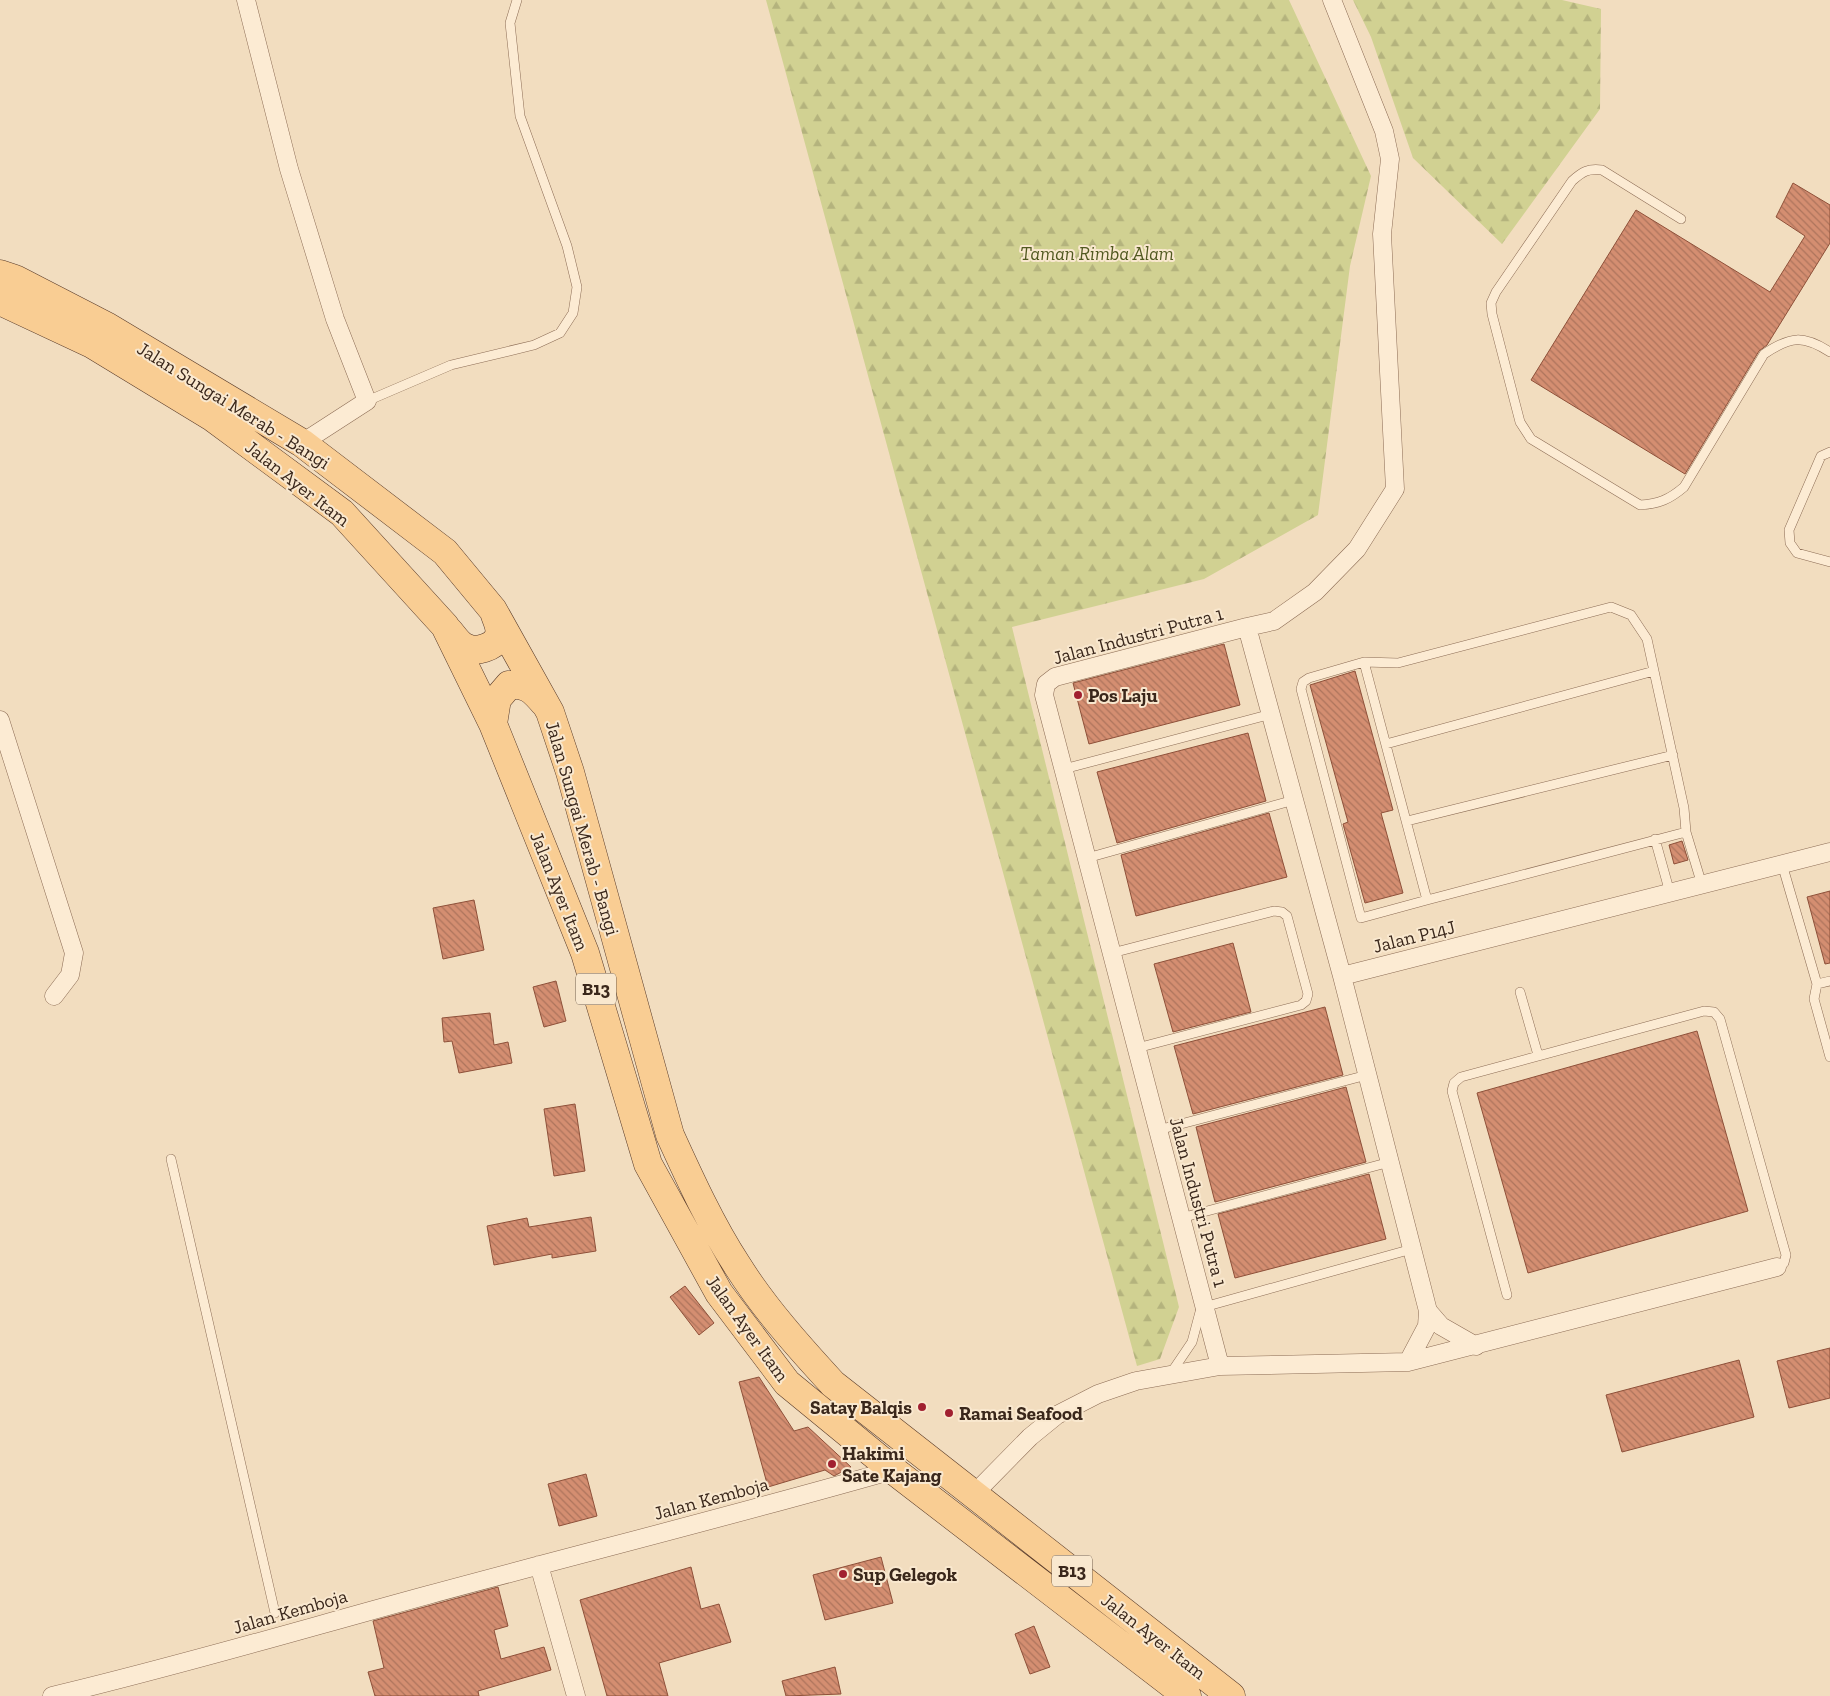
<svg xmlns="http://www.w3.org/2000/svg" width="1830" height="1696" font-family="'Zilla Slab',serif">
  <defs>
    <pattern id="forest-firs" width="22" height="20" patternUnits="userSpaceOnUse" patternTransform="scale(1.25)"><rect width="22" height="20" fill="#d1d192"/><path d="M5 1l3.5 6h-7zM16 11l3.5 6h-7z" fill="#b4b37d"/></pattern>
    <pattern id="building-back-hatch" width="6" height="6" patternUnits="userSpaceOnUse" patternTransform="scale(1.25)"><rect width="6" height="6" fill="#d48e71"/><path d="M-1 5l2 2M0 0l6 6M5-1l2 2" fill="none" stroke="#ad745c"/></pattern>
  </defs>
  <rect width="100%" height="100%" fill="#f2ddbf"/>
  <path fill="url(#forest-firs)" d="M766 0H1289L1371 176 1350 266 1318 515 1204 579 1012 627 1179 1307 1160 1359 1137 1366Z
    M1353 0H1562L1601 9 1600 109 1502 244 1413 158 1371 37Z"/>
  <path fill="url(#building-back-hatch)" stroke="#8e5039" d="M1793 183 1830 205V243L1767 345 1759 351 1685 474 1531 380 1636 210 1770 292 1805 236 1776 217Z
    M1224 644 1240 705 1089 744 1073 683Z
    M1355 671 1393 810 1381 813 1403 893 1365 903 1343 824 1348 822 1310 685Z
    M1248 733 1266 801 1117 843 1097 772Z
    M1269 813 1287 877 1136 916 1121 855Z
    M1682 841 1688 860 1674 864 1669 845Z
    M1830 891V963L1825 964 1807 897Z
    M474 900 484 950 443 959 433 908Z
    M1233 943 1251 1012 1173 1032 1154 964Z
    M556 981 566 1021 544 1027 533 987Z
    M1325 1007 1343 1075 1193 1114 1174 1046Z
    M490 1013 494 1045 508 1042 512 1063 459 1073 452 1041 444 1042 442 1018Z
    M1697 1031 1748 1211 1528 1273 1477 1093Z
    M1346 1087 1366 1162 1215 1202 1196 1127Z
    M575 1104 585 1171 554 1176 544 1109Z
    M1369 1174 1386 1239 1235 1278 1218 1214Z
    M591 1217 596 1251 552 1258V1254L494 1265 487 1226 527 1218 529 1227Z
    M685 1286 714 1323 699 1335 670 1297Z
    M1830 1348V1398L1789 1408 1777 1361Z
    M1739 1360 1754 1417 1622 1452 1606 1395Z
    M759 1377 794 1431 808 1427 851 1467 834 1476 825 1470 768 1487 739 1382Z
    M586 1474 597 1516 559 1526 548 1484Z
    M881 1557 893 1603 825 1620 813 1575Z
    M691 1567 701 1609 719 1604 731 1642 659 1663 668 1696H607L580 1600Z
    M498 1587 508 1626 494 1630 501 1659 544 1647 551 1670 478 1691 479 1696H375L368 1672 384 1668 373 1621Z
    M1034 1626 1050 1667 1030 1674 1015 1634Z
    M835 1667 841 1694 786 1696 782 1681Z"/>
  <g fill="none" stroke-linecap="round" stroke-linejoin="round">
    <g stroke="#8c6c55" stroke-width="10">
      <path id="service" d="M1681 219 1602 170C1588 168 1582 172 1572 181L1496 292 1491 303 1492 314 1520 422 1531 439 1640 505C1659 504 1670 499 1684 487L1764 354C1791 336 1803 335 1830 352
        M367 401 451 365 534 345 560 333 573 313 577 287 567 246 520 116 510 23 517 0
        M1830 452 1821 456 1789 530 1790 543 1797 553 1830 562
        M1364 662 1427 900 1686 832 1684 808 1647 639 1631 615 1611 607 1398 663 1364 662 1309 678 1303 682 1301 689 1361 918 1427 900
        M1386 744 1654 671
        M1064 769 1271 714
        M1407 821 1673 755
        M1686 832 1702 885
        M1655 839 1670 893
        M1087 858 1294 800
        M1782 864 1817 984
        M1112 953 1274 911 1282 912 1287 916 1308 994 1306 1001 1301 1005 1137 1048
        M1830 981 1817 984 1814 999 1830 1057
        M1520 992 1538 1055
        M1158 1130 1367 1075
        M171 1159 275 1613
        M1181 1218 1390 1162
        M1507 1295 1452 1091 1454 1083 1461 1077 1704 1011 1714 1012 1720 1019 1786 1255 1784 1263 1777 1267
        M1171 1373 1192 1342 1200 1312 1204 1307 1412 1249"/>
    </g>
    <g stroke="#8c6c55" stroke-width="19">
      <path id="minor" d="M246 0 289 169 335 319 367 401 302 443
        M1247 627 1274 621 1315 592 1357 549 1395 489 1382 234 1390 159 1384 131 1332 0
        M0 720 74 953 70 975 54 996
        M1342 976 1830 852
        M1428 1311 1441 1326 1476 1346
        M1220 1366 1044 695 1046 684 1055 677 1247 627 1342 976 1428 1311 1427 1326 1408 1362
        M974 1494 1030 1437 1057 1415 1098 1394 1136 1381 1220 1366 1408 1362 1777 1267
        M539 1565 576 1696
        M52 1696C179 1666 303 1629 428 1595 583 1553 739 1514 893 1470"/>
    </g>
    <g stroke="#593b2a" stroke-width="29">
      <path id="primary" d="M0 274 15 279 108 327 302 443 445 552 493 610 550 712 570 772 670 1135C690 1179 711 1225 737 1265 764 1308 799 1347 833 1384L1231 1696
        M0 301 92 344 212 417 342 513 445 626 493 724 585 953 648 1164 719 1293 787 1383 893 1470 1187 1696
        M448 630C453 635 458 644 465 647 475 653 495 648 499 635 501 627 496 619 494 612
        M493 724 497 699 509 685C526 683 533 690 544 703"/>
    </g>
    <use href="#service" stroke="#fcebd3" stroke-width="9"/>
    <use href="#minor" stroke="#fcebd3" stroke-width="18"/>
    <use href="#primary" stroke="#f9cd93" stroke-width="28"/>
  </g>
  <g fill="#a12030" stroke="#f9e8cf" stroke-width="2">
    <circle cx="1078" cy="695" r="5"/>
    <circle cx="922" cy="1407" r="5"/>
    <circle cx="949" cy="1413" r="5"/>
    <circle cx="832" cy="1464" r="5"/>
    <circle cx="843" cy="1574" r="5"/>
  </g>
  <g text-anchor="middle" stroke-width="4" stroke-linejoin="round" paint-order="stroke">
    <g fill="#f9e8cf" stroke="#736151" stroke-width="1">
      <rect x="576" y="973.5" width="40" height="31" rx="4"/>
      <rect x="1052" y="1555.5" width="40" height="31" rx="4"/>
    </g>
    <g font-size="18" font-weight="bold" fill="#3a271b">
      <text x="596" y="995">B13</text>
      <text x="1072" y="1577">B13</text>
    </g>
    <g font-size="19" font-style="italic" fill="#515920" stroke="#f9e8cf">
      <text x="1097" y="260">Taman Rimba Alam</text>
    </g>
    <g font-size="19" fill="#3a271b" stroke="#f9e8cf">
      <text transform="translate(234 405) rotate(32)" y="7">Jalan Sungai Merab - Bangi</text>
      <text transform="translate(298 483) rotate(38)" y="7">Jalan Ayer Itam</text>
      <text transform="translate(1138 635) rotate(-15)" y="7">Jalan Industri Putra 1</text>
      <text transform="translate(583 828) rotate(74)" y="7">Jalan Sungai Merab - Bangi</text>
      <text transform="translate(560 891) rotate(68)" y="7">Jalan Ayer Itam</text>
      <text transform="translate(1414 936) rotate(-14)" y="7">Jalan P14J</text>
      <text transform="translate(1199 1202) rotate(75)" y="7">Jalan Industri Putra 1</text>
      <text transform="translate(748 1328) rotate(54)" y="7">Jalan Ayer Itam</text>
      <text transform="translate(711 1498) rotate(-15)" y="7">Jalan Kemboja</text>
      <text transform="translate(290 1611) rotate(-16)" y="7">Jalan Kemboja</text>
      <text transform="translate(1154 1636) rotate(38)" y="7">Jalan Ayer Itam</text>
    </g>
    <g font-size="19" font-weight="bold" fill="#3a271b" stroke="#f9e8cf" text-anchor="start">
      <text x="1088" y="702">Pos Laju</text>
      <text x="912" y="1414" text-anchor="end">Satay Balqis</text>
      <text x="959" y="1420">Ramai Seafood</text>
      <text x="842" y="1460">Hakimi<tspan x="842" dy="22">Sate Kajang</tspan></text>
      <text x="853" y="1581">Sup Gelegok</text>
    </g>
  </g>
</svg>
